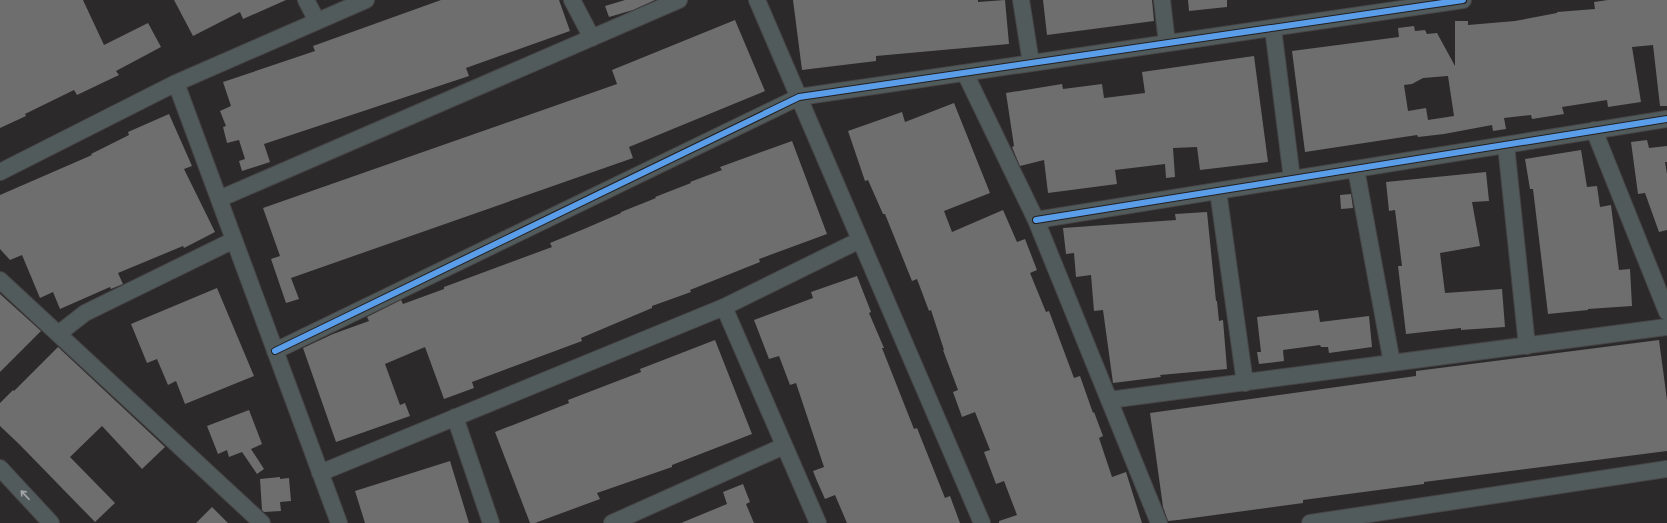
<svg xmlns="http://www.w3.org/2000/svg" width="1667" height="523" font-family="Figtree,sans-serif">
  <rect width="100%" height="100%" fill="#2b292a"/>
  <path fill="#6f6e6e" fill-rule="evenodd" d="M0 0H83L104 45 148 23 161 47 116 71 119 75 77 95 74 90 25 114 26 116 0 128Z
    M174 0H286L243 19 240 12 193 36Z
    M441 0H559L570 31 466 68 469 76 264 144 270 162 242 171 239 161 245 159 239 140 227 143 223 127 226 126 220 111 231 106 223 82 315 51 313 46Z
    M625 0H655L633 10 609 17 605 6Z
    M793 0H978V2L1005 0 1009 44 876 56V61L802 70Z
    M1043 0H1152L1154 21 1047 35Z
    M1188 0H1227V7L1189 11Z
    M1608 0H1667V106H1660L1653 45 1632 47 1641 102 1608 107 1607 100 1562 107 1564 114 1532 119 1531 115 1504 118 1506 129 1493 131 1492 125 1444 134 1418 137 1417 135 1305 152 1292 51 1399 37 1398 28 1414 26 1415 31 1425 30 1427 34 1437 33 1455 66V21H1468V25L1515 21 1557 13V12L1595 9 1594 2ZM1448 76 1454 116 1428 120 1426 108 1408 111 1404 85 1412 84 1423 78Z
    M735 20 765 91 629 147 633 158 291 278 299 299 286 303 271 259 280 256 263 208 617 84 612 70Z
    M1254 56 1268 162 1200 170 1197 147 1173 148 1175 177 1166 178 1165 164 1115 170 1117 184 1048 193 1044 160 1020 166 1014 152 1012 147 1014 146 1006 93 1062 84 1063 89 1102 84 1104 98 1145 93 1142 72Z
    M954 103 990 193 944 211 952 232 1003 210 1017 242 1025 239 1037 270 1030 273 1046 312 1049 311 1074 378 1080 376 1093 413 1094 412 1103 436 1099 438 1112 477 1126 472 1142 523H999V521L1017 515 1004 481 996 484 984 452 990 450 975 412 962 417 953 392 958 390 943 350H944L931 310 929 311 917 279 912 281 885 214H883L868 180 865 181 848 131 902 112 905 122Z
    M169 114 192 166 184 169 215 232 184 248 183 246 118 273 123 284 111 289 110 287 60 309 53 292 40 298 22 255 10 260 0 249V195L92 155 91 154 129 135 128 132Z
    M1647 140 1649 148 1667 146V162H1665L1667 174V230L1659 232 1645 193 1638 194 1631 142Z
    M792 141 827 234 759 259 760 262 690 290 691 292 652 306V308L581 338 582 341 472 382 474 388 444 399 425 347 385 364 400 405 405 403 410 416 336 442 303 348 333 334 369 321 367 317 401 300 403 304 444 289V287L552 247 550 243 584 229 621 213V212L656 198 655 197 691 183 690 182 722 170 720 167Z
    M1581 150 1587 187 1597 186 1600 207 1611 205 1619 270 1630 269 1632 306 1588 309V310L1548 314 1533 189H1530L1525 159Z
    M1486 172 1489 201 1472 202 1480 246 1440 253 1445 293 1502 289 1505 327 1461 330V328L1406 334 1398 266H1402L1395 210 1389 211 1386 182Z
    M1351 194 1353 208 1341 209 1340 195Z
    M1207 212 1216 301H1217L1219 321 1223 320 1227 369 1160 375 1161 377 1113 383 1103 310 1094 311 1091 275 1076 277 1074 253 1066 254 1063 228 1176 220 1175 214Z
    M857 276 871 312 869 313 884 348H882L914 429 917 428 945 498 950 496 960 523H847L835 495 825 499 817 481 813 471 824 467 796 383 790 385 779 356 769 359 754 320 813 298 811 292Z
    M217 288 254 376 185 404 176 381 168 385 157 359 147 363 131 324Z
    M0 294 41 331 0 372Z
    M1318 310 1320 322 1369 316 1372 347 1329 353 1328 347H1321L1320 345 1283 350 1284 361 1259 364 1257 352H1261L1257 317Z
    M715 340 752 434 672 465V467L597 493 600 499 535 523H530L495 432 569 403 568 400 641 372 640 369Z
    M1659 340 1667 400V451L1424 482V484L1303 500V503L1178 520 1168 521 1163 507 1150 413 1416 376V371Z
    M58 347 165 447 142 469 102 426 70 457 115 503 95 522 19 444 0 426V403L13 390 14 391Z
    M249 410 262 444 251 449 264 469 257 474 242 452 229 457 227 450 218 454 207 426Z
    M450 461 469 523H365L355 491Z
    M280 477V479L289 478 291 501 280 502 281 511 264 512 262 510 260 479Z
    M743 484 750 502 746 504 754 523H681L727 504 723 492Z
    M212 507 228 523H196Z"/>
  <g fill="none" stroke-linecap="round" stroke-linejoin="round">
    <g stroke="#474546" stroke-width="18">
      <path id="minor" d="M306 0 317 21
        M572 0 592 38
        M757 0 982 523
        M1021 0 1031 63
        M1162 0 1167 43
        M1273 28 1292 179
        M965 73 1036 220 1159 523
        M176 83 339 523
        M1594 130 1667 312
        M1506 145 1527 346
        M1356 169 1392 363
        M0 172 176 83 366 0
        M1218 191 1245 383
        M219 199 679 0
        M1036 220 1667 119
        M0 280 262 523
        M724 307 818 523
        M58 334 85 313 234 240
        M275 351 799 97 1463 0
        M1109 400 1667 327
        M455 417 491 523
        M0 468 51 523
        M320 473 724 307 860 240
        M612 523 784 446
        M1310 523 1667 469"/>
    </g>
    <use href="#minor" stroke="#525b5c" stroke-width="16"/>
    <g stroke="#221e20" stroke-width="8">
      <path id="cycleway" d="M1036 220 1667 119
        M275 351 799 97 1463 0"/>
    </g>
    <use href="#cycleway" stroke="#5a9eea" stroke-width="6"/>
  </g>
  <defs><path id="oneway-shaft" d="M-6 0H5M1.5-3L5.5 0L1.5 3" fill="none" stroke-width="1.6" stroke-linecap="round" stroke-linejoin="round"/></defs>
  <use stroke="#a2a4a6" href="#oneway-shaft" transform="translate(25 495) rotate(-133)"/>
</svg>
